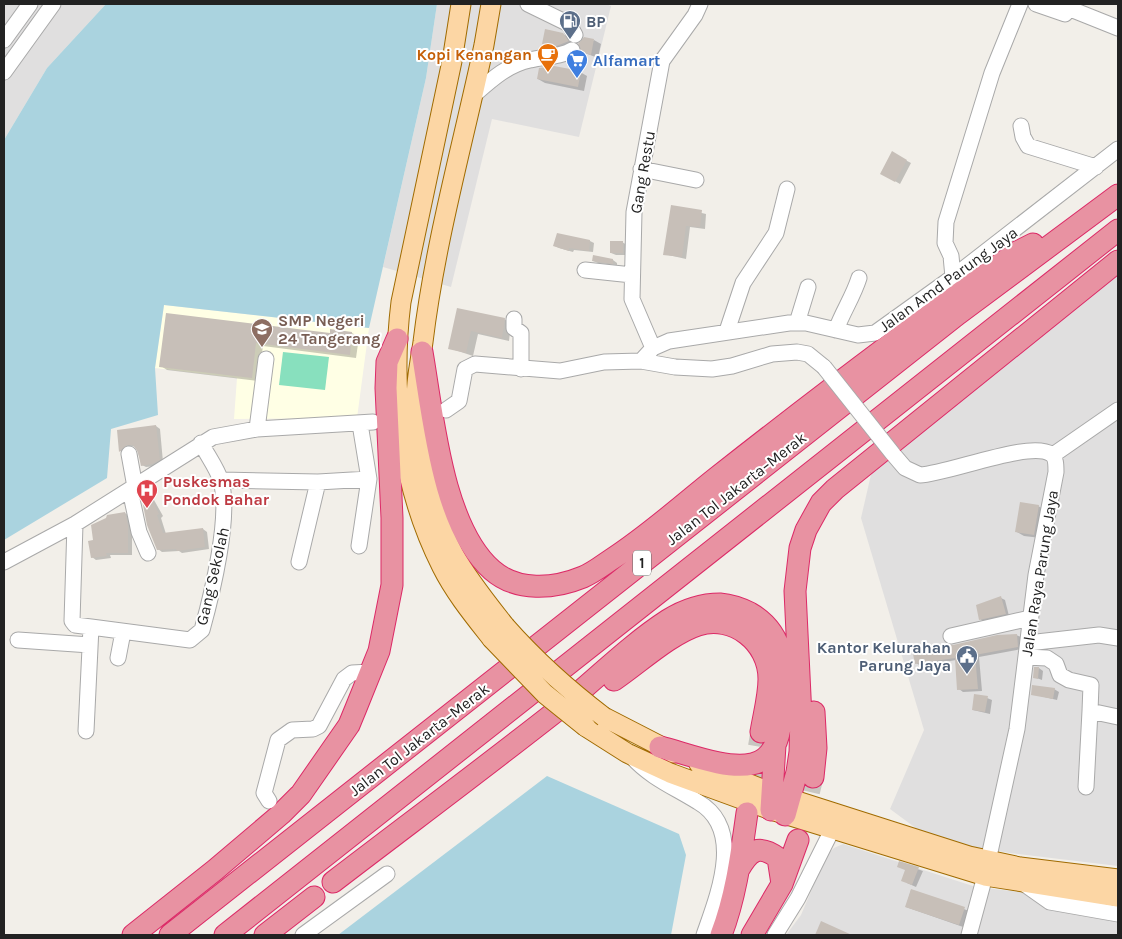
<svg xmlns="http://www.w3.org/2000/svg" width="1122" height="939" font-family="Karla,sans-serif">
  <rect width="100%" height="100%" fill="#f2efe9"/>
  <path fill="#e0dfdf" d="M4 4H106L47 68 4 140Z
    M437 4H606L611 6 579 137 492 119 451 287 383 267 426 78Z
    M1118 275V866L1010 853 932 840 890 809 924 730 861 518 873 466Z
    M843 844 976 887 1118 903V935H786L801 915 826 856 834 848Z"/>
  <path fill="#ffffe5" d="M164 305 369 328 357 418 234 419 237 378 155 368Z"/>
  <path fill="#88e0be" d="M283 352 329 357 325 390 279 385Z"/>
  <path fill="#aad3df" d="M106 4H437L426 78 369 328 164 305 155 368 158 415 111 429 107 478 4 540V140L47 68Z
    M547 776 679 834 686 855 671 935H338Z"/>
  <path fill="#0003" d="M563 34 570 38 575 45 562 50 543 43Z
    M594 40 601 44 598 58 582 52Z
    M580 72 587 76 584 91 545 83 538 79Z
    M892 153 911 163 900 184 881 173Z
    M672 206 706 214 705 229 690 227 686 259 664 254Z
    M558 235 590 241 594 243 593 252 574 250 573 252 559 248 555 246Z
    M622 242 627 245V255H616L611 253Z
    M594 257 613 260 617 263V265L598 263 593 261Z
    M458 309 504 319 511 323 509 341 478 334 473 356 449 348Z
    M167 315 331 334V331L352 333 359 337 356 358 263 346 258 381 167 370 161 366Z
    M156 426 160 429 163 462 156 466 146 467 142 465 136 447 132 446 124 453 120 451 118 431Z
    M150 497 154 500 163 516 161 518 166 534 203 529 207 532 209 549 182 553 179 551 162 552 158 549Z
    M1038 506 1045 510 1041 538 1024 536 1017 532Z
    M125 513 129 516 132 529V555H110L111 558 96 560 92 557 94 541Z
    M1001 598 1005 600 1009 616 985 622 980 619Z
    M1016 635 1021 637 1022 649 979 657 982 691 963 692 959 689 956 660 921 666 916 663 953 646Z
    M1039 668 1043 671 1042 680 1034 677Z
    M1054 689 1059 692 1057 700 1032 694Z
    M987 698 992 700 990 714 973 710Z
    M900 863 923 871 916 887 907 883V870Z
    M911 890 972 912 966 928 906 907Z"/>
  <path fill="#c7bfb8" d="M545 29 563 33 569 41 554 47 542 44Z
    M584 37 594 39 591 55 581 52 578 44Z
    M554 66 581 71 578 87 537 79 539 68Z
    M892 151 907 160 895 182 880 174Z
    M671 205 702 210 700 227 686 226 682 257 663 255Z
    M557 233 590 240 589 251 569 248V251L553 246Z
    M610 241H623V253H610Z
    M593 255 613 259V264L592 261Z
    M457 308 505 318 502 338 471 331 466 353 448 349Z
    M166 313 330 333V329L352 332 350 355 256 343 252 378 159 367Z
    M156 425 160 460 152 464 141 466 138 452 133 445H127L119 452 117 430Z
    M150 496 159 514 157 515 163 533 203 528 205 547 177 551 176 549 157 550 147 525 142 500Z
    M1020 502 1039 505 1034 535 1015 532Z
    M125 512 128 526V553H106L107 556 91 558 88 541 93 540 91 525 106 518 107 515Z
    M1001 596 1006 614 979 620 976 605Z
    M1017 634 1018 647 975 655 978 689 957 690 955 658 915 664 912 649 941 644 953 645 997 635Z
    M1034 667H1039L1038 679 1033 678Z
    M1032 685 1055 688 1053 699 1031 695Z
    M974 694 988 696 985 712 972 710Z
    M899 861 919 867 912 885 901 881 905 870 897 867Z
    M911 889 965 907 959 925 905 907Z
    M821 921 852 935H815Z"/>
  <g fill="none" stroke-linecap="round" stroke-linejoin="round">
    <path stroke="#c8c6c1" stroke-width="21" stroke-dasharray="21 11" stroke-linecap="butt" d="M753 778 761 732
      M802 823 813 777"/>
    <g stroke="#a9a9a9" stroke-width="17">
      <path id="minor" d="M528 4 569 24 575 35
        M1036 4 1065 14 1069 4
        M1068 8 1118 28
        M4 40 30 4
        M4 72 53 4
        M474 95C491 80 507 65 530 60 544 56 559 58 572 50
        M1021 126 1023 137 1028 146 1096 167
        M641 169 696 180
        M585 270 632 275
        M953 277 951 256 945 243 946 222 992 73 1020 4
        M514 319V328L521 333V369
        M797 323 808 287
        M836 330C843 311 853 297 859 278
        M727 331 743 283 776 233 787 189
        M653 348 632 299 634 212 662 61 695 15 700 4
        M641 361 653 348 669 341 789 323H806L858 335 875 333 953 277 1118 149
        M446 410 459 401 465 369 475 364 560 371 604 362 641 361 675 367 712 369 732 366 772 354 797 352 808 354 824 367
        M257 429 266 359
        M129 454 135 487
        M893 454 905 468 920 475C948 474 1030 440 1051 454 1056 457 1056 466 1056 472L1036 575 1017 729 988 861
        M1053 455 1118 410
        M221 480 318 482 369 479
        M130 490 139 532 148 553
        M75 524 72 621 75 625 91 627 86 731
        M359 546 369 479 360 424
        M4 562 75 524 213 437 257 429 373 422
        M299 562 318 482
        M91 627 190 640 202 630C212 594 231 516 221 481 217 468 207 455 201 443
        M951 636 1030 618
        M18 640 90 645
        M1028 643 1099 635 1118 638
        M1026 657 1047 658 1056 664 1060 675 1069 680 1091 685 1090 711
        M118 658 123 632
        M632 757C651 778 674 787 698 802 745 829 718 895 704 935
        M1086 787 1090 711 1118 717
        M269 801 264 793 278 740 292 730 313 729 319 726 344 679 352 673 371 672
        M1023 883 1050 902 1118 914
        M303 935 387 874
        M775 935 798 898 832 830
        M969 935 985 876"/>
    </g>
    <g stroke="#a06b00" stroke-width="21">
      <path id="major" d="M461 4 452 61 401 302C390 391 401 486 442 567 455 593 474 616 492 639
        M491 4 484 45C463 144 435 242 423 342 420 363 415 384 416 406 417 446 435 520 454 555 469 581 487 603 505 626
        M604 717 674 753
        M586 727 627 753 670 773 771 810 985 876 1118 897
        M699 764 772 793 969 856 1020 867 1118 879"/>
    </g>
    <g stroke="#dc2a67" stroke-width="23">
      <path id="highway" d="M422 352C433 415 442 526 492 570 517 592 554 589 583 577 593 573 603 565 612 559 649 535 682 505 716 478 815 400 915 324 1017 252L1033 244
        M614 680C639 663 670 634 698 625 733 614 769 642 769 679 769 696 764 714 761 732
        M813 777 816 748 814 712
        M771 810 775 745
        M785 815 797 772 800 752 801 717 795 591 800 548 806 530 821 503 835 489 1118 261
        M739 869C750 850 759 844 778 858L782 884
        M333 882C410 823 488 765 564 705 598 677 631 644 668 620 684 610 701 604 720 604 731 605 740 608 750 613 785 633 787 671 783 706 781 728 778 759 752 764 726 770 685 753 660 747
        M133 935 215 870 281 814 301 794 349 725 356 708 379 651 392 585V518L386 388 387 362 397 339
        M170 935 958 314 1118 195
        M225 935 1118 230
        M265 935 314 897
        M721 935C736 896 741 855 747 813
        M752 935 782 884 798 840"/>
    </g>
    <use href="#minor" stroke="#fff" stroke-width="15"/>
    <use href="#major" stroke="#fcd6a4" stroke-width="19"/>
    <use href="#highway" stroke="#e892a2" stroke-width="21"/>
    <g stroke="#a9a9a9" stroke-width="17" stroke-linecap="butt">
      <path id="minor-bridge" d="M824 367 893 454"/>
    </g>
    <g stroke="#a06b00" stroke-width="21" stroke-linecap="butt">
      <path id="major-bridge" d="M505 626C535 660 567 689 604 717
        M492 639 545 694 586 727"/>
    </g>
    <use href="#minor-bridge" stroke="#fff" stroke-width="15"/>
    <use href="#major-bridge" stroke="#fcd6a4" stroke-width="19"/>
  </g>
  <defs>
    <g id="fuel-pin" transform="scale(1.125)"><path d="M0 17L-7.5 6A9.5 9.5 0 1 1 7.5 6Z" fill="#5c6f8a" stroke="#fff"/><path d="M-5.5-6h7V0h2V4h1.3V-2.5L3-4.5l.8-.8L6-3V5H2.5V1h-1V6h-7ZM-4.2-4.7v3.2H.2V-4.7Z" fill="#fff"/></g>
    <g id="cafe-pin" transform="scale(1.125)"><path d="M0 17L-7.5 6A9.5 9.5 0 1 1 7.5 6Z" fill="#e8710a" stroke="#fff"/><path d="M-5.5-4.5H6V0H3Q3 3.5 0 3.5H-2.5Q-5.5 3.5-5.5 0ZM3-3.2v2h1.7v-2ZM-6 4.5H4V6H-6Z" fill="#fff"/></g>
    <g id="supermarket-pin" transform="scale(1.125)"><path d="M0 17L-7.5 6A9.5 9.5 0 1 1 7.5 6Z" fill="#3f7fe0" stroke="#fff"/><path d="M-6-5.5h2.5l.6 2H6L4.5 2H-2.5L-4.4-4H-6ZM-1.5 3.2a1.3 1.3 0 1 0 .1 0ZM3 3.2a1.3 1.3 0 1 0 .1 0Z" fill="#fff"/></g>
    <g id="school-pin" transform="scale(1.125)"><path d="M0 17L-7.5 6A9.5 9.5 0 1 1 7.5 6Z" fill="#8d6e63" stroke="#fff"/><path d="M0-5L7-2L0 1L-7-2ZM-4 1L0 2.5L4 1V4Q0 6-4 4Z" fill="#fff"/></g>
    <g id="hospital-pin" transform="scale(1.125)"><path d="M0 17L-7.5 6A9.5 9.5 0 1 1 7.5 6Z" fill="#e0444e" stroke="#fff"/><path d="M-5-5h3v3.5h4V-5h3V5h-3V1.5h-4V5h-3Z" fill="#fff"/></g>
    <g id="civic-pin" transform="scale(1.125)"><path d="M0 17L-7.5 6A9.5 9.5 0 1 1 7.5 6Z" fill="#5c6f8a" stroke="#fff"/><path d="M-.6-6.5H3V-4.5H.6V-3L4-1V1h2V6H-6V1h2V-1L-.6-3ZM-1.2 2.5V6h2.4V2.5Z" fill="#fff"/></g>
  </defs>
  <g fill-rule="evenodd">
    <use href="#fuel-pin" x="570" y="21"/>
    <use href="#cafe-pin" x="548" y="54"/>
    <use href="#supermarket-pin" x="577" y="60"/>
    <use href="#school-pin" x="262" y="329"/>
    <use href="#hospital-pin" x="147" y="490"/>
    <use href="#civic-pin" x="967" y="656"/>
  </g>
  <g text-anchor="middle" stroke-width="4" stroke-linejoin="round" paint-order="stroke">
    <rect fill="#fff" stroke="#646464" stroke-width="1" x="633" y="550.5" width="18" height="25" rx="4"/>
    <g font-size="15" font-weight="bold" fill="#222">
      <text x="642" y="568">1</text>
    </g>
    <g font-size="16" font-weight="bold" fill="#4e5e75" stroke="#fff" text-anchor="start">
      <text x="586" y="27">BP</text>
      <text x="951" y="653" text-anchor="end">Kantor Kelurahan<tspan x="951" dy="18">Parung Jaya</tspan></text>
    </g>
    <g font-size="16" font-weight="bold" fill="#c56008" stroke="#fff" text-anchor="end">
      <text x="532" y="60">Kopi Kenangan</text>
    </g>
    <g font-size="16" font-weight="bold" fill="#366cbe" stroke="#fff" text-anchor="start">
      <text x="593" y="66">Alfamart</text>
    </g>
    <g font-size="16" fill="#222" stroke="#fff">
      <text transform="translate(642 172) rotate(-80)" y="6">Gang Restu</text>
      <text transform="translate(948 279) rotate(-36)" y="6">Jalan Amd Parung Jaya</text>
      <text transform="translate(736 488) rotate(-38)" y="6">Jalan Tol Jakarta–Merak</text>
      <text transform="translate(1039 573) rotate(-81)" y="6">Jalan Raya Parung Jaya</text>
      <text transform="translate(212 576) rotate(-77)" y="6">Gang Sekolah</text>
      <text transform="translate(419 739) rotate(-38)" y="6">Jalan Tol Jakarta–Merak</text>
    </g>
    <g font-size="16" font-weight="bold" fill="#785e54" stroke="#fff" text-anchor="start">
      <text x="278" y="326">SMP Negeri<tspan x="278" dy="18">24 Tangerang</tspan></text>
    </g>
    <g font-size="16" font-weight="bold" fill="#be3a42" stroke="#fff" text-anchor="start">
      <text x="163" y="487">Puskesmas<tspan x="163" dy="18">Pondok Bahar</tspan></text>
    </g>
  </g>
  <rect width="1122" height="939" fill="none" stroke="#222222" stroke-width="10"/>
</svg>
